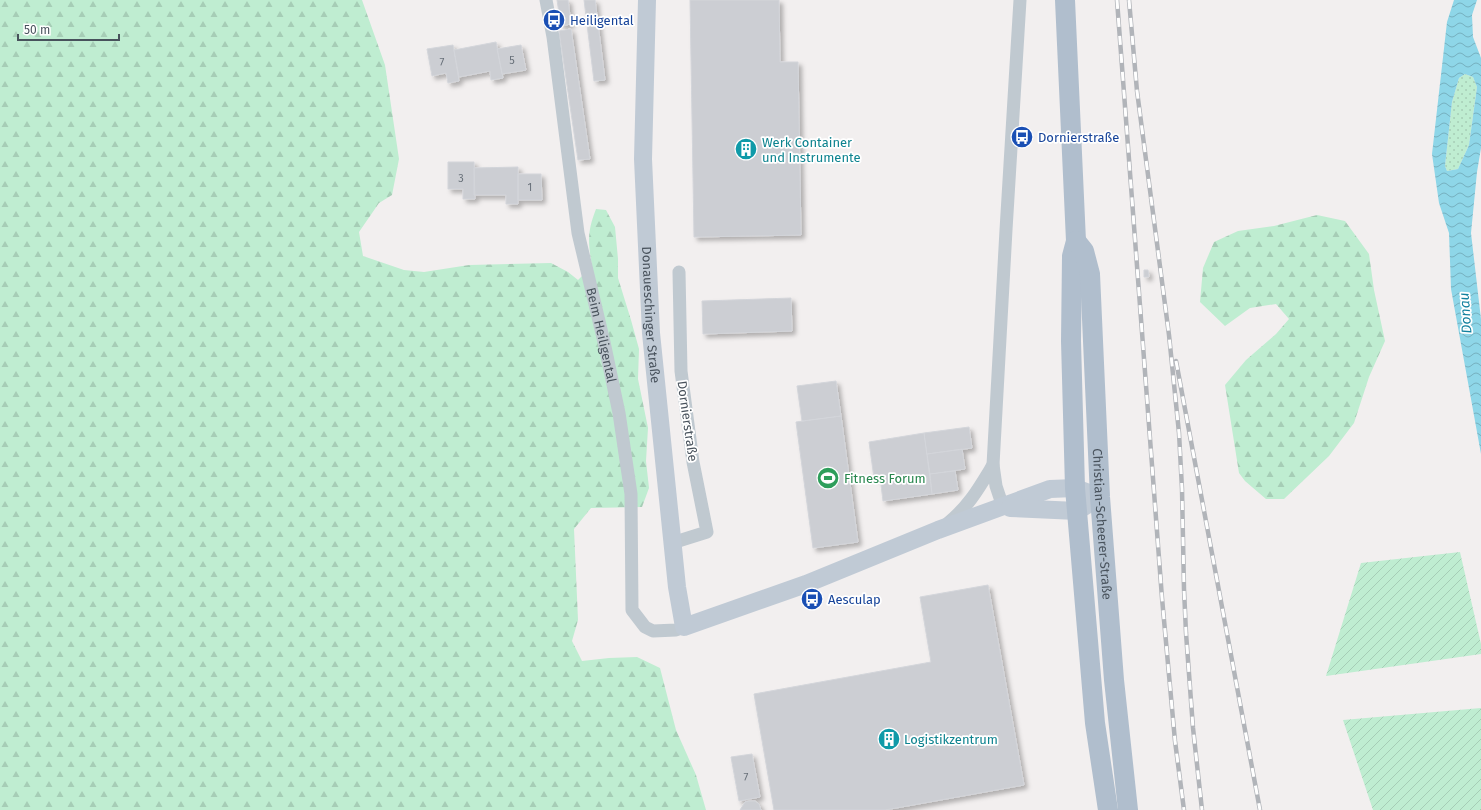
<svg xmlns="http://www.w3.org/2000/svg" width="1481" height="810" font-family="'Fira Sans',sans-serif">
  <defs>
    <pattern id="grass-dots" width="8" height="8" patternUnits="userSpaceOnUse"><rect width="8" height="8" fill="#bfedd1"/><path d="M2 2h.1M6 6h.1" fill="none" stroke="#a6cdb6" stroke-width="1.8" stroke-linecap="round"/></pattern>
    <pattern id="forest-firs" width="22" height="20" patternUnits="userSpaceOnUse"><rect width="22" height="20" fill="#bfedd1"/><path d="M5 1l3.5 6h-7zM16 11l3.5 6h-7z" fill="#a6cdb6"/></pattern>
    <pattern id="garden-furrows" width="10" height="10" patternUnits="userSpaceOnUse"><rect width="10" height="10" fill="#bfedd1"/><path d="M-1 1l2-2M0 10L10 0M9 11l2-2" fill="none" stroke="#a6cdb6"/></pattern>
    <pattern id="water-waves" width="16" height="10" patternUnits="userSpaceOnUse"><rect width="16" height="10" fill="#8ed6e8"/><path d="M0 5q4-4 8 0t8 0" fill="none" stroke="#76b0bf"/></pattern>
    <filter id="shadow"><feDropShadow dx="3.5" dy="3.5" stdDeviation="2" flood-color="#0004"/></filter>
  </defs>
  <rect width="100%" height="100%" fill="#f2efef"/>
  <path fill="url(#grass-dots)" d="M1465 74 1473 77 1477 87 1469 145 1458 169 1447 171 1445 166 1452 102 1459 78Z"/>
  <path fill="url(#forest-firs)" d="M0 0H362L385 65 399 159 392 195 379 203 359 232 363 256 404 270 424 272 469 265 551 263 568 272 578 280 592 266C588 242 587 232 596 209L606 210 615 227 618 259V278L631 320 639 349 638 379 648 428 646 461 649 488 642 507 591 508 574 529 578 620 572 641 582 661 609 658 637 657 660 668 676 730 696 775 706 810H0Z
    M1317 215 1345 221 1369 254 1374 290 1385 341 1369 377 1354 423 1329 456 1284 499H1266L1245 481 1239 473 1225 385 1246 360 1276 334 1289 319 1276 304 1250 308 1225 326 1200 302 1203 268 1214 242 1238 231 1274 226Z"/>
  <path fill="url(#garden-furrows)" d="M1460 552 1481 644V654L1326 676 1361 563Z
    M1481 708V810H1373L1343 720Z"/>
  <path fill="url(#water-waves)" fill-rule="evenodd" d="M1454 0H1477L1472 15 1473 37 1481 58V148L1477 172 1471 233 1481 319V454L1451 289 1449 233 1439 203 1432 154 1447 22ZM1465 74 1473 77 1477 87 1469 145 1458 169 1447 171 1445 166 1452 102 1459 78Z"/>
  <path fill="#ccced3" stroke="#d3d5da" filter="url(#shadow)" d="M557 0H568L571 24 561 26Z
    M584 0H595L605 80 594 81Z
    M690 0H779L780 62H798L801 235 694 237Z
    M571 29 590 159 578 160 559 31Z
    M496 42 503 78 491 80 490 71 459 77 454 50Z
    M453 45 459 81 448 83 446 73 432 76 427 49Z
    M521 45 526 70 502 74 497 49Z
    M448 162H474L475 199H463V189H448Z
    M518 167V204H506V195H474V168Z
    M518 174H541L542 200H518Z
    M1144 270H1148L1149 277H1144Z
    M791 298 792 331 703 334 702 301Z
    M836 381 841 416 802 421 797 386Z
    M841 416 858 542 813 548 796 422Z
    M969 427 972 448 927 454 924 433Z
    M924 433 932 494 883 501 880 477 874 478 869 442Z
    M962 449 965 469 930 474 927 454Z
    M955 471 958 490 932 494 930 474Z
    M988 585 1024 785 885 810H774L754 694 931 662 920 597Z
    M752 754 760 797 739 801 731 757Z
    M749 801H755L759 804 761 810H740L745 802Z"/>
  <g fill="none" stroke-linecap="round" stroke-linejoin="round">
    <g stroke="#c0c9d0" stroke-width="13">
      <path id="s1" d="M546 0 553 37 578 233 604 342 619 413 631 494 632 610 645 627 653 631 676 630 684 627"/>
      <path d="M1003 507 996 486 993 465 1006 230 1020 0"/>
      <path d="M948 523C969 506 979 488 993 465"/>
      <path d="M672 543 707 532 693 462 681 371 679 272"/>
    </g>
    <g stroke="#c0cad5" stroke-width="18">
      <path id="s2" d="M647 0 643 159 651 333 677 587 684 627 806 584 938 530 1050 489 1075 488 1100 497"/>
      <path d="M1010 508 1077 511 1090 503"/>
    </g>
    <g stroke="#b0becd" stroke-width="20">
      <path d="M1065 0 1076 241 1072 256 1071 341 1075 488 1095 723 1108 810"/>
      <path id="s3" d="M1076 241 1084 251 1090 274 1100 497 1114 680 1128 810"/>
    </g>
    <g stroke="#b1b4b9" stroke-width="4.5">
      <path id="rail" d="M1117 0 1162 598 1175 741 1184 810
        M1129 0 1137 91 1169 335 1179 433 1182 489 1184 589 1186 633 1193 728 1202 810
        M1176 361 1260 810"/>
    </g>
    <use href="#rail" stroke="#fff" stroke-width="3" stroke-dasharray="9" stroke-linecap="butt"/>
  </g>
  <defs>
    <g id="bus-disc" transform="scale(1.15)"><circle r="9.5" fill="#1a4fb4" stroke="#fff"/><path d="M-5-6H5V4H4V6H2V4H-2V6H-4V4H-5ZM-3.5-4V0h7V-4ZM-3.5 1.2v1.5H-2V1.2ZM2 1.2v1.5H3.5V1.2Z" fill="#fff"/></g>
    <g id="building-disc" transform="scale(1.15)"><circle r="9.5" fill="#0f9aa8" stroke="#fff"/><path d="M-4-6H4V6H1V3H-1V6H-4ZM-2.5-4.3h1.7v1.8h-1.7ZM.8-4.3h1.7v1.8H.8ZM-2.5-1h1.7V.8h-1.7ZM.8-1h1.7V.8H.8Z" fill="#fff"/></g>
    <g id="stadium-disc" transform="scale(1.15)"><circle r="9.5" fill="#2e9e5b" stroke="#fff"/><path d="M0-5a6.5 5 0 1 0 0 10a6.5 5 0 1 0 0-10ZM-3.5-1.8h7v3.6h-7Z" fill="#fff"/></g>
  </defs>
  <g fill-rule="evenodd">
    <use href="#bus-disc" x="554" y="20"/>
    <use href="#bus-disc" x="1022" y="137"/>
    <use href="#building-disc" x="746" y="149"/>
    <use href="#stadium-disc" x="828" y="478"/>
    <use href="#bus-disc" x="812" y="599"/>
    <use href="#building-disc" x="889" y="739"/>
  </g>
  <g text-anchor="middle" stroke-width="3.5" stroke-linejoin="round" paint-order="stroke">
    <g font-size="11" fill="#69717a">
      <text x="512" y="64">5</text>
      <text x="442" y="66">7</text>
      <text x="461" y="182">3</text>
      <text x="530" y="191">1</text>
      <text x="746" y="781">7</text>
    </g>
    <g font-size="13" fill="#164399" stroke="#fff" text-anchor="start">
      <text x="570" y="25">Heiligental</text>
      <text x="1038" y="142">Dornierstraße</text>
      <text x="828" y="604">Aesculap</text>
    </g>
    <g font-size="13" fill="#0d838f" stroke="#fff" text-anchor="start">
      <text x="762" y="147">Werk Container<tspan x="762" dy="15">und Instrumente</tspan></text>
      <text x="904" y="744">Logistikzentrum</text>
    </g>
    <g font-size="13" fill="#48525c" stroke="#fff">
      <text dy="5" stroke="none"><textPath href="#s2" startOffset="315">Donaueschinger Straße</textPath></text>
      <text dy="5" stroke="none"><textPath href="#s1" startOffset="340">Beim Heiligental</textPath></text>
      <text transform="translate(688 421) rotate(82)" y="5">Dornierstraße</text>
      <text dy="5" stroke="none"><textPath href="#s3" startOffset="287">Christian-Scheerer-Straße</textPath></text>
    </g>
    <g font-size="13" fill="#27864d" stroke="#fff" text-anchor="start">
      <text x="844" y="483">Fitness Forum</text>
    </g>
    <g font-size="14" font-style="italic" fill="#12809e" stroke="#fff">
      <text transform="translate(1465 313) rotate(-94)" y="5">Donau</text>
    </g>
  </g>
  <path d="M18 34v6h101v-6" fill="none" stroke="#48525c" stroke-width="2"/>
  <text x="24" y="34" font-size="12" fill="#48525c" stroke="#ffffff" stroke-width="3" paint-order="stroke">50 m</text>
</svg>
